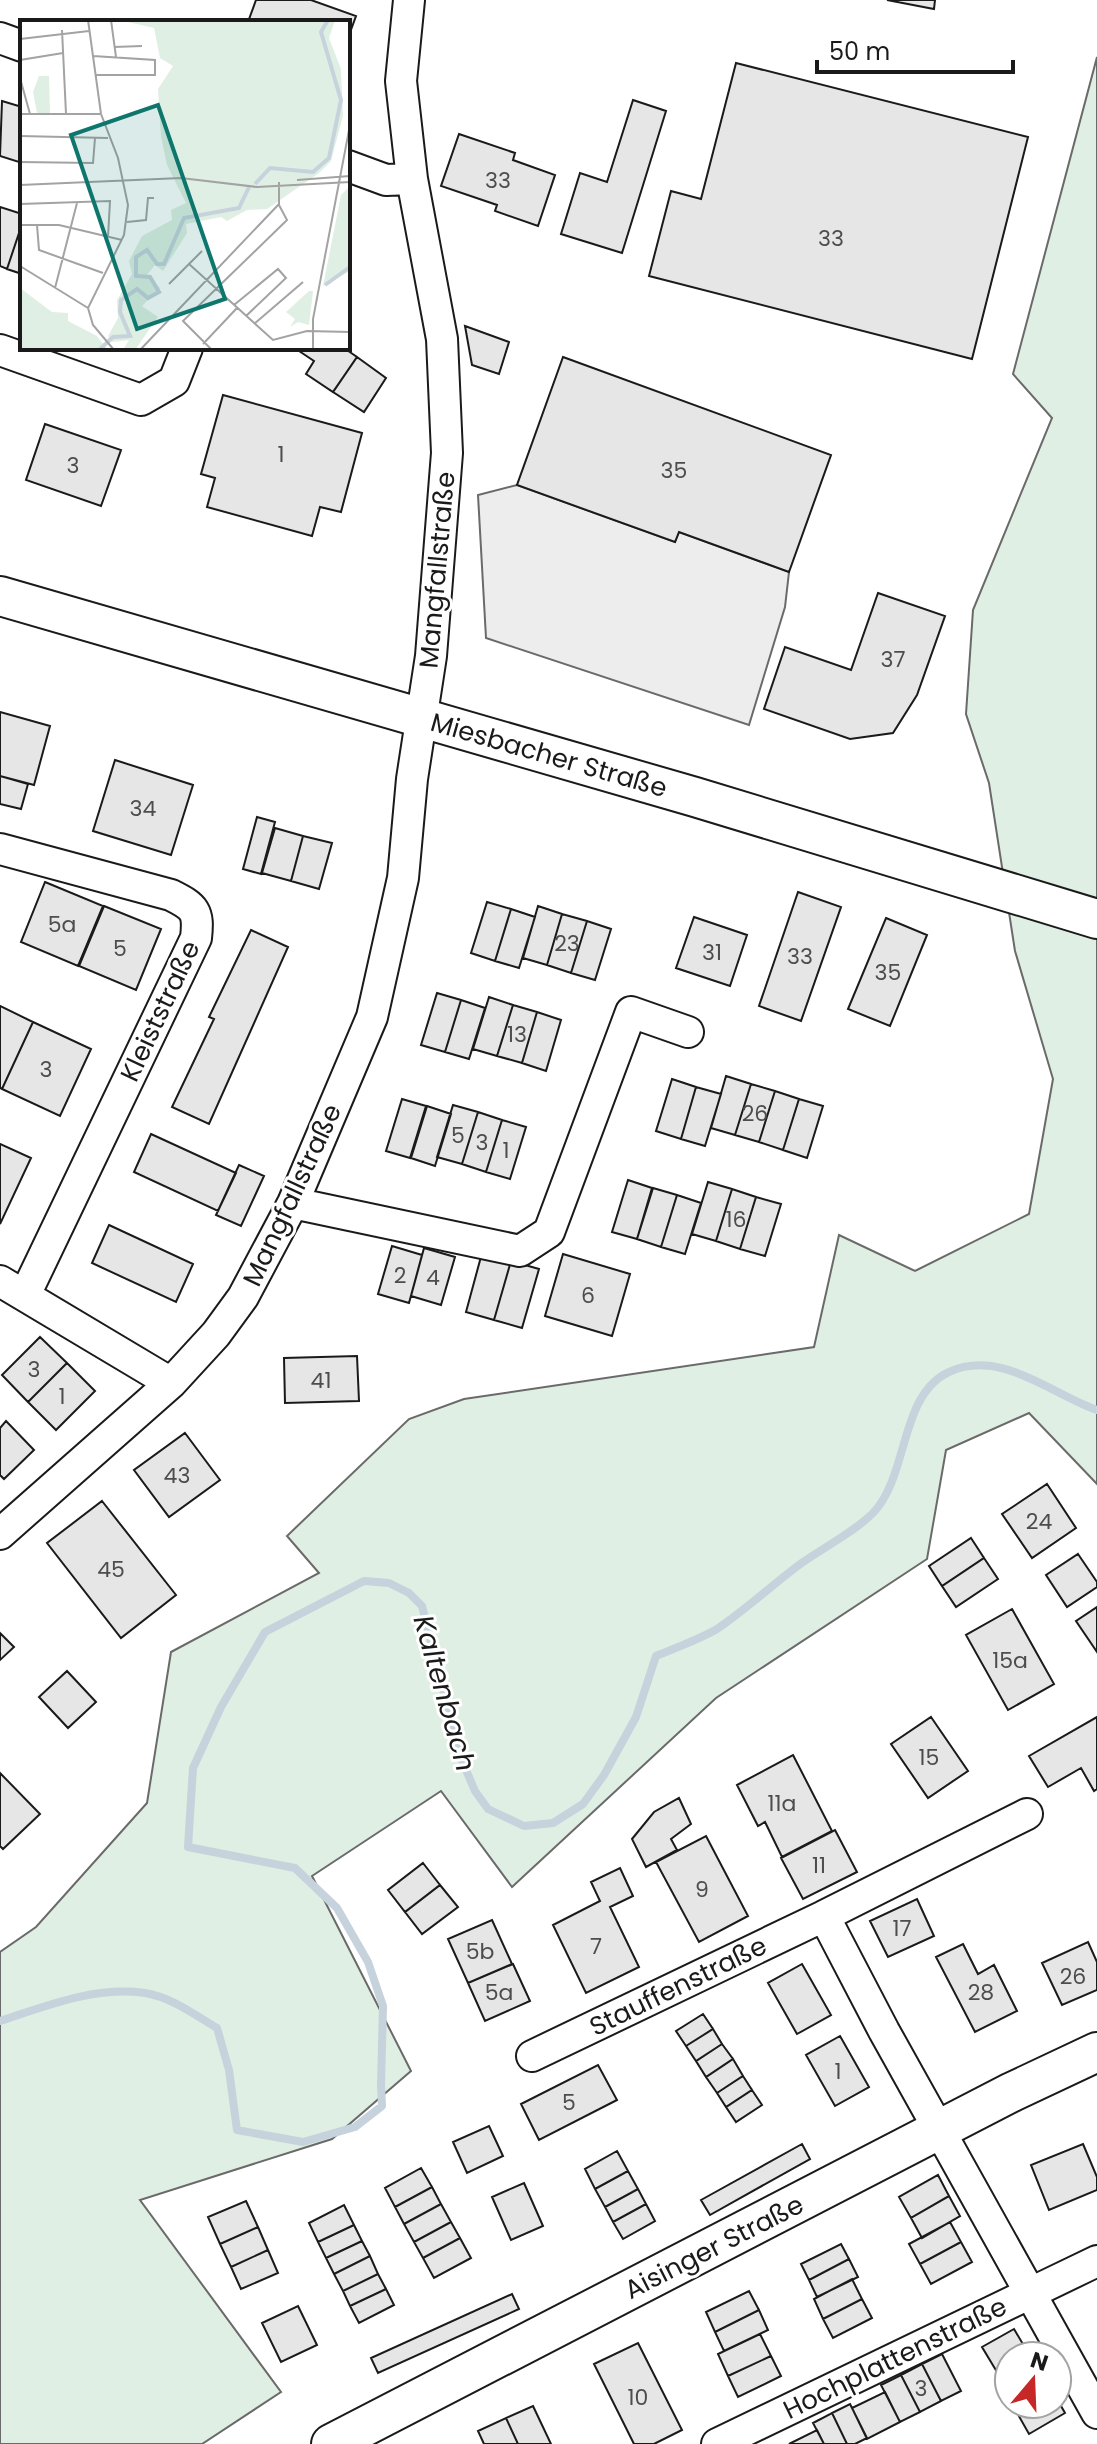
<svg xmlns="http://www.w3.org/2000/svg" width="1097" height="2444" font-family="Poppins,sans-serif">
  <rect width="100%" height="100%" fill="#fff"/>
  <path fill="#e0efe3" stroke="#6a6a6a" stroke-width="2" d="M1097 57V1484L1029 1413 946 1450 927 1559 716 1698 512 1887 441 1791 312 1876 411 2071 332 2139 140 2200 281 2392 202 2444H0V1952L36 1927 147 1803 171 1652 319 1573 287 1536 409 1419 464 1399 814 1347 839 1235 915 1271 1029 1214 1053 1079 1015 951 989 783 966 714 973 610 1052 418 1013 374Z"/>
  <path fill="#ededed" stroke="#6a6a6a" stroke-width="2" d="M517 485 675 542 679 532 789 572 785 607 749 725 486 638 478 495Z"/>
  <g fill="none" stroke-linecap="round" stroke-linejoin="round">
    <path stroke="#c6d2dc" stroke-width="8" d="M0 2021C46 2006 95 1986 145 1993 171 1997 195 2015 217 2028L229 2070 237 2130 303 2142 355 2127 382 2106 381 2085 383 2006 368 1962 337 1908 295 1868 188 1847 193 1768 221 1707 265 1632 364 1581 389 1583 409 1593 422 1606 460 1756 475 1791 488 1809 524 1826 553 1823 583 1804 604 1775 636 1717 656 1656C675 1648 698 1640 717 1629 747 1609 774 1583 803 1562 826 1546 854 1532 873 1513 909 1476 899 1395 949 1372 1000 1348 1051 1394 1097 1410"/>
  </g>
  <path fill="#e6e6e6" stroke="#1a1a1a" stroke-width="2" d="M256 0H311L356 16 348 38V22H248Z
    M887 0H935L934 9Z
    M736 63 1028 137 972 359 649 276 671 191 701 199Z
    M633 100 666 111 622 253 561 234 580 173 607 182Z
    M2 101 22 107V163L0 156Z
    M459 134 515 153 513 160 555 175 538 226 495 211 497 205 441 186Z
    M0 207 22 214V224L7 269 0 266Z
    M22 224V274L7 269Z
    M465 326 509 342 499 374 472 365Z
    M344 348 357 357 333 392 306 374 314 361 296 349Z
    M357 357 386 378 364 412 333 392Z
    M563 357 831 455 789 572 679 532 675 542 517 485Z
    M223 395 362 433 341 512 320 507 312 536 207 507 215 478 201 474Z
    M45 424 121 450 101 506 26 480Z
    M878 593 945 616 917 695 893 733 850 739 764 709 785 647 851 670Z
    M0 712 50 726 34 785 0 776Z
    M115 760 193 785 171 855 93 831Z
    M0 776 28 784 21 809 0 804Z
    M257 817 275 822 261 874 243 869Z
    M275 828 303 836 291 881 262 873Z
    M303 836 332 843 319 889 291 881Z
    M45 882 103 906 78 966 21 942Z
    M798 892 841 907 801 1021 759 1006Z
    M487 902 511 909 495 961 471 953Z
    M104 906 161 929 136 990 79 966Z
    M538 906 562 914 547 965 523 958Z
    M511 909 535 917 519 968 495 961Z
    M562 914 587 921 571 973 547 965Z
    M694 917 747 935 730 986 676 968Z
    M886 918 927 935 890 1026 848 1009Z
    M587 921 611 929 595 980 571 973Z
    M251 930 288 947 209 1124 172 1107 214 1019 209 1017Z
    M437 993 461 1000 445 1052 421 1045Z
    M489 997 513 1005 497 1056 473 1049Z
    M461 1000 485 1008 469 1059 445 1052Z
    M513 1005 537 1012 522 1063 497 1056Z
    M0 1006 33 1022 2 1089 0 1088Z
    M537 1012 561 1020 546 1071 522 1063Z
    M33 1022 91 1049 60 1116 2 1089Z
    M726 1076 751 1084 735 1135 711 1128Z
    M672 1079 696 1087 681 1139 656 1131Z
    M751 1084 775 1091 759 1142 735 1135Z
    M696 1087 721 1094 705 1146 681 1139Z
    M775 1091 799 1099 783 1150 759 1142Z
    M402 1099 426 1106 410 1158 386 1151Z
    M799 1099 823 1106 807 1158 783 1150Z
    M453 1105 478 1112 462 1164 437 1157Z
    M427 1106 451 1114 435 1166 411 1158Z
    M478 1112 502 1120 486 1172 462 1164Z
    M502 1120 526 1127 510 1179 486 1172Z
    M151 1134 236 1173 218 1211 134 1172Z
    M0 1144 31 1158 0 1224Z
    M239 1165 264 1176 241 1226 216 1215Z
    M628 1180 652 1188 637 1239 612 1232Z
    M708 1182 732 1189 716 1241 692 1234Z
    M653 1188 677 1195 661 1247 637 1239Z
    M732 1189 756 1197 740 1249 716 1241Z
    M677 1195 701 1203 685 1254 661 1247Z
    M756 1197 781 1204 765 1256 740 1249Z
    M109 1225 193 1264 176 1302 92 1263Z
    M392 1246 422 1255 409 1303 378 1294Z
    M424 1248 455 1257 441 1305 411 1296Z
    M482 1253 511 1261 494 1320 466 1312Z
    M563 1254 630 1274 612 1336 545 1316Z
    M511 1261 539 1269 522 1328 494 1320Z
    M40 1337 67 1363 28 1402 2 1375Z
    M357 1356 359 1401 285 1403 284 1358Z
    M67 1363 95 1391 56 1430 28 1402Z
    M6 1421 34 1450 4 1479 0 1475V1428Z
    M185 1433 220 1480 169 1517 134 1470Z
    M1047 1484 1076 1528 1032 1558 1002 1514Z
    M102 1501 176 1595 121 1638 47 1543Z
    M971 1538 984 1558 942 1586 929 1566Z
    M1078 1554 1097 1582V1587L1067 1607 1046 1575Z
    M984 1558 998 1579 956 1607 942 1586Z
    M1097 1607V1652L1076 1621Z
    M1012 1609 1054 1684 1008 1710 966 1635Z
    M0 1633 14 1647 0 1660Z
    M67 1671 96 1702 68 1728 39 1697Z
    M931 1717 968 1771 928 1798 891 1744Z
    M1097 1717V1789L1094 1791 1081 1768 1048 1787 1029 1756Z
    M793 1755 832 1831 782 1857 765 1822 758 1826 737 1785Z
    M0 1773 40 1814 3 1849 0 1846Z
    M679 1798 691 1824 671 1839 677 1850 646 1867 632 1839 654 1812Z
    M835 1830 857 1872 803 1899 781 1858Z
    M706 1836 748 1916 699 1942 656 1862Z
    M423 1863 440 1885 405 1912 388 1890Z
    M620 1868 633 1896 610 1907 639 1967 586 1993 553 1925 600 1901 591 1882Z
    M440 1885 458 1907 422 1934 405 1912Z
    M917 1899 934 1936 888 1957 870 1921Z
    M492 1920 512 1964 468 1983 448 1939Z
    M1088 1942 1097 1962V1990L1062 2005 1042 1963Z
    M963 1944 978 1974 994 1965 1017 2011 975 2032 936 1957Z
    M513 1964 530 2001 485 2021 468 1983Z
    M802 1964 831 2015 797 2034 768 1983Z
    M703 2014 713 2029 686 2046 676 2031Z
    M713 2029 722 2044 696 2061 686 2046Z
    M840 2036 869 2087 835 2106 806 2055Z
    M722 2044 733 2059 706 2077 696 2061Z
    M733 2059 743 2076 717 2093 706 2077Z
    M598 2065 617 2100 539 2140 521 2104Z
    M743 2076 752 2090 726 2107 717 2093Z
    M752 2090 762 2105 736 2122 726 2107Z
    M489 2126 503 2156 467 2173 453 2142Z
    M802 2144 810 2159 710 2215 701 2200Z
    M1083 2144 1097 2177V2190L1049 2210 1031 2165Z
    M617 2151 628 2171 595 2189 585 2169Z
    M421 2168 432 2187 395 2207 385 2188Z
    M628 2171 638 2189 605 2207 595 2189Z
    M938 2175 949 2196 911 2218 899 2197Z
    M524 2183 543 2226 511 2240 492 2197Z
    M432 2187 441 2204 404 2224 395 2207Z
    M638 2189 646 2204 613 2222 605 2207Z
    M949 2196 960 2216 922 2238 911 2218Z
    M246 2201 258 2227 220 2244 208 2217Z
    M441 2204 451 2222 414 2242 404 2224Z
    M646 2204 655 2221 623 2239 613 2222Z
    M344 2205 354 2225 318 2242 309 2223Z
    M451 2222 460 2238 423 2258 414 2242Z
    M950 2222 961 2242 920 2264 909 2244Z
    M354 2225 362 2241 326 2258 318 2242Z
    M258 2227 268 2250 231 2267 220 2244Z
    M460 2238 471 2258 434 2278 423 2258Z
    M362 2241 370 2256 334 2274 326 2258Z
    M961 2242 972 2262 931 2284 920 2264Z
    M841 2244 849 2259 809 2280 801 2264Z
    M268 2250 278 2273 241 2289 231 2267Z
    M370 2256 378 2274 343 2291 334 2274Z
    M849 2259 858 2277 817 2297 809 2280Z
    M378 2274 386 2289 350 2306 343 2291Z
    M852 2279 862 2299 823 2319 814 2299Z
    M386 2289 394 2305 359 2323 350 2306Z
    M749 2291 759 2310 715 2332 706 2312Z
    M512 2294 519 2309 378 2373 371 2358Z
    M862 2299 872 2318 833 2338 823 2319Z
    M298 2306 317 2345 281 2362 262 2323Z
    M759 2310 768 2330 724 2351 715 2332Z
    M1014 2329 1030 2356H1009V2372L1000 2377 982 2347Z
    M760 2334 771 2356 728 2376 718 2354Z
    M638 2343 682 2430 654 2444H634L594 2364Z
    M942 2354 961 2391 941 2401 922 2364Z
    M771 2356 781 2376 738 2397 728 2376Z
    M922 2364 941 2401 920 2412 901 2375Z
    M901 2375 920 2412 900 2422 881 2385Z
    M885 2392 900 2422 867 2439 852 2408Z
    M1057 2399 1065 2413 1029 2434 1016 2411 1028 2404H1057Z
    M850 2404 867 2438 855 2444H847L832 2413Z
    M533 2406 551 2444H518L506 2418Z
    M832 2413 847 2444H824L813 2423Z
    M506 2418 518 2444H484L478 2431Z
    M817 2430 824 2444H789Z"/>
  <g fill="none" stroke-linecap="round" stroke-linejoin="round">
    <g stroke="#1a1a1a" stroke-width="34">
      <path id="minor" d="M0 38 22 46
        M348 166 386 180 412 179
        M0 350 141 400 174 381 187 348
        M0 849 171 895C195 907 199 911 196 938L25 1295
        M293 1203 520 1251 549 1232 631 1012 688 1032
        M0 1281 171 1383
        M0 1534 171 1383 216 1334 243 1297 293 1203 372 1017 403 878 412 779 431 656 447 453 442 339 412 179 401 81 409 0
        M1027 1814 824 1916 884 2031 1097 2413
        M532 2056 824 1916
        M717 2444 1097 2261"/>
    </g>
    <g stroke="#1a1a1a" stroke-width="42">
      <path id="major" d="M0 596 695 797 1097 919
        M331 2444 1012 2092 1097 2052"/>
    </g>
    <use href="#minor" stroke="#fff" stroke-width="30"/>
    <use href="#major" stroke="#fff" stroke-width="38"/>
  </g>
  <g text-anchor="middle" stroke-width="6" stroke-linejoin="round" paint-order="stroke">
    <g font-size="22" fill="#4d4d4d">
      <text x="498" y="188">33</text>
      <text x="831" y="246">33</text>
      <text x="281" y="462">1</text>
      <text x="73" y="473">3</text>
      <text x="674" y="478">35</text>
      <text x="893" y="667">37</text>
      <text x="143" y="816">34</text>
      <text x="62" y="932">5a</text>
      <text x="567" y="951">23</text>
      <text x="120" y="956">5</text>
      <text x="712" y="960">31</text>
      <text x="800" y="964">33</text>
      <text x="888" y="980">35</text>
      <text x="517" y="1042">13</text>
      <text x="46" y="1077">3</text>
      <text x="755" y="1121">26</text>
      <text x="458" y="1143">5</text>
      <text x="482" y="1150">3</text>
      <text x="506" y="1158">1</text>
      <text x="736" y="1227">16</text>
      <text x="400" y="1283">2</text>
      <text x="433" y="1285">4</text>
      <text x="588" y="1303">6</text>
      <text x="34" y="1377">3</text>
      <text x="321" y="1388">41</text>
      <text x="62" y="1404">1</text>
      <text x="177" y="1483">43</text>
      <text x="1039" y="1529">24</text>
      <text x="111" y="1577">45</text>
      <text x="1010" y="1668">15a</text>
      <text x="929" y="1765">15</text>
      <text x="782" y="1811">11a</text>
      <text x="819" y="1873">11</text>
      <text x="702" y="1897">9</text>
      <text x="902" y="1936">17</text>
      <text x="596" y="1954">7</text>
      <text x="480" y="1959">5b</text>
      <text x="1073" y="1984">26</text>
      <text x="499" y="2000">5a</text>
      <text x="981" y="2000">28</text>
      <text x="838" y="2079">1</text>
      <text x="569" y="2110">5</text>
      <text x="921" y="2396">3</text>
      <text x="638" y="2405">10</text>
    </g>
    <g font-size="26" fill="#1a1a1a" stroke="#fff">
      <text transform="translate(437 570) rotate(-85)" y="9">Mangfallstraße</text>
      <text transform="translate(549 755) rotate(16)" y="9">Miesbacher Straße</text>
      <text transform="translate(160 1011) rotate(-65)" y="9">Kleiststraße</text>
      <text transform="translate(292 1195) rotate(-65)" y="9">Mangfallstraße</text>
      <text transform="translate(678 1986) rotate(-26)" y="9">Stauffenstraße</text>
      <text transform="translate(714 2247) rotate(-27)" y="9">Aisinger Straße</text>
      <text transform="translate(895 2358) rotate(-26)" y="9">Hochplattenstraße</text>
    </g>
    <g font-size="28" font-style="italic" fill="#1a1a1a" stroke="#fff">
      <text transform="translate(445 1693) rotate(74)" y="10">Kaltenbach</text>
    </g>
  </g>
  <g transform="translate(20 20)">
    <rect width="330" height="330" fill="#fff"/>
    <path d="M99 0H315L309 18 321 49 323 96 311 141 299 153 247 189 227 190 207 201 201 197 166 204 167 213 143 251 135 245 127 255 140 268 122 286 138 297 115 330H103L109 320 92 322 88 316 98 298 97 280 112 254 109 241 122 216 152 200 151 190 166 183 147 145 141 117 138 69 153 46 140 38 134 8ZM19 56H29L30 93H17L13 72ZM330 166V251L303 266 321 175ZM0 268 32 292 48 293V301L77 316 88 330H0ZM289 271H293L289 305 278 302 270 307 275 299 266 292Z" fill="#e0efe3"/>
    <path fill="none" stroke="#c6d2dc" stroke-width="4" d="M235 164 250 148 293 152 309 138 321 80 301 12 308 0M305 265 330 247M79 330 93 317 110 316 100 292 101 280 117 269 128 278 139 272 130 257 116 256V237L127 230 137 244H144L164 198 219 188 229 167"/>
    <path fill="none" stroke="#a3a3a3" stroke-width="2" d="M68 0 81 94 98 138 108 185 104 215 68 288 73 305 94 330M91 0 96 37M42 10 46 94M0 19 69 11M94 27 122 26M73 36 135 40V55H75M0 40 43 33M0 58 10 94M0 94H81M0 116 88 118M0 142 73 143 75 118M277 160 330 156M0 165 161 158 237 167 330 162M0 184 90 181 88 217M107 202 126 200 128 178H134M0 205H39L102 220M17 205 19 230 83 253M182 231 169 244 253 320 287 311 330 312M0 246 68 288M149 264 169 244M35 268 57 183M214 285 258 249 266 258 226 296M234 304 283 262M183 324 217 288M120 330 259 184V162M192 330 163 301 267 200 259 185M293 330V299L330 105"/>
    <path fill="#0f766e" fill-opacity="0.15" stroke="#0f766e" stroke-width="4" d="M138 85 205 279 117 309 51 115Z"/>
    <rect width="330" height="330" fill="none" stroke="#1a1a1a" stroke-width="4"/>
  </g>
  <g transform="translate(1033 2380) rotate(19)"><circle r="38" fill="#ffffff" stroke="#a3a3a3" stroke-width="2"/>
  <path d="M0-6L14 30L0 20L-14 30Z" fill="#c62828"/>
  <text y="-12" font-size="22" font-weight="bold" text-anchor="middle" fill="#1a1a1a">N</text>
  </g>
  <path d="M817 60v12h196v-12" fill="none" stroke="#1a1a1a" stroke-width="4"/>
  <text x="829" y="60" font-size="24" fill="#1a1a1a" stroke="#ffffff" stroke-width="6" paint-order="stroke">50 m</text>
</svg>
